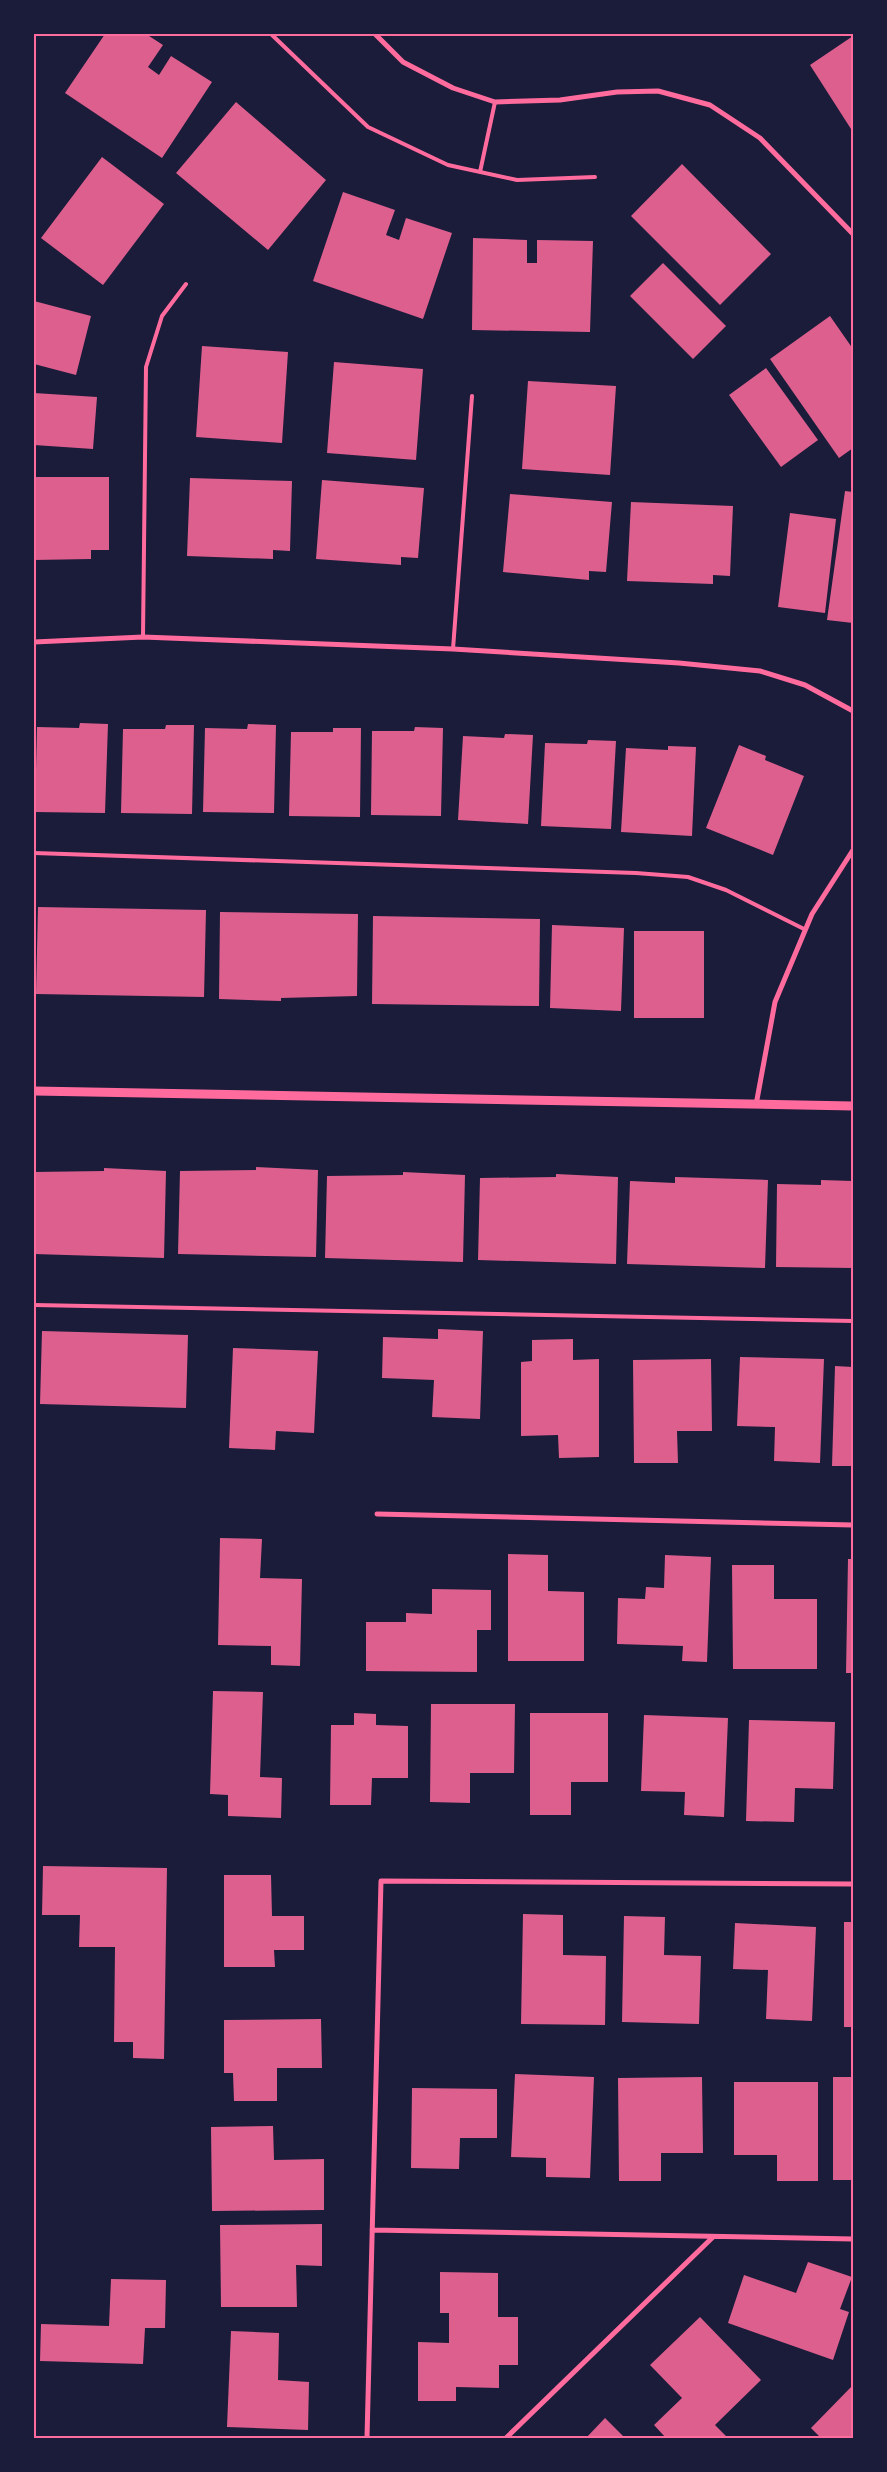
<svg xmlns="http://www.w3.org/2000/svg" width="887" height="2472" font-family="'Nunito Sans',sans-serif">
  <rect width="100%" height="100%" fill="#1b1b3a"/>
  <path fill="#dd5f8e" d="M105 34H146L163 45 148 67 159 75 171 56 212 82 162 158 65 93Z
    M853 36V128L851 129 810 65Z
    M236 102 326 180 268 250 176 173Z
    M102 157 164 204 103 285 41 238Z
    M682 164 771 254 720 305 631 216Z
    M343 192 395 210 386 235 399 240 406 218 452 233 423 319 313 281Z
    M473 238 527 240V263H537V240L593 241 590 332 472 330Z
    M663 263 726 326 693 359 630 296Z
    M34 301 91 316 76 375 34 364Z
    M830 316 853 349V448L839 458 770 359Z
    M202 346 288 352 282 443 196 437Z
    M334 362 423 369 416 460 327 453Z
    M766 368 818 440 781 467 729 395Z
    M528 381 616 386 610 475 522 469Z
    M34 393 97 397 93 449 34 445Z
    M34 477H109V550H91V559L34 560Z
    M190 478 292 481 290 551 273 550V559L187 556Z
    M322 480 424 488 418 558 401 557V565L316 559Z
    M845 491 853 492V623L827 620Z
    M510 494 612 502 606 572 589 571V580L503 572Z
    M631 502 733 506 730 576 713 575V584L627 581Z
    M790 513 836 519 825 613 778 607Z
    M80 723 108 724 105 813 35 812 37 727 79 728Z
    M248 724 276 725 274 813 203 812 205 728 247 729Z
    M166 725H194L192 814 121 813 123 729H165Z
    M415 727 443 728 441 816 371 815 372 731H414Z
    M333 728H361L360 817 289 816 291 732H333Z
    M505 734 533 735 528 824 458 820 463 736 504 738Z
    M588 740 616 741 611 829 541 826 545 743 587 744Z
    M739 745 766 756 765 760 804 776 773 855 706 828Z
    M668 746 696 747 692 836 621 832 626 748 668 750Z
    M38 907 206 910 204 997 36 994Z
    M220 912 358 914 357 996 281 998V1001L219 999Z
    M373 916 540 919 539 1006 372 1004Z
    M552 925 624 928 621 1011 550 1008Z
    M634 931H704V1018H634Z
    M256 1167 318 1170 316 1257 178 1254 180 1171 256 1170Z
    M104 1168 166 1171 164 1258 34 1254V1172L104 1171Z
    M403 1172 465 1175 463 1262 325 1258 327 1176 403 1175Z
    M556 1174 618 1177 616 1264 478 1260 480 1178 556 1177Z
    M675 1177 768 1180 765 1268 627 1264 630 1181 675 1183Z
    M821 1180 853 1181V1268L776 1267 777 1184 821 1185Z
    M438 1329 483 1331 480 1419 432 1417 434 1380 382 1378 383 1337 438 1339Z
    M42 1331 188 1335 186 1408 40 1404Z
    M573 1339V1360L599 1359V1457L559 1458 558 1435 521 1436V1362L532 1361V1340Z
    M233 1348 318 1351 314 1433 276 1431 275 1450 229 1448Z
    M740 1357 824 1359 820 1463 774 1461 775 1427 737 1426Z
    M711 1359 712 1431H677L678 1463H634L633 1360Z
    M835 1366 853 1367V1466H832Z
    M220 1538 262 1539 260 1578 302 1579 300 1666 271 1665V1646L218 1645Z
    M508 1554 548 1555V1591L584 1592V1661H508Z
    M665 1555 711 1557 707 1662 682 1661 683 1646 617 1644 618 1598 645 1599 646 1587 664 1588Z
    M848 1559H853V1673H846Z
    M732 1565H774V1599H817V1669H733Z
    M432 1589 491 1590V1630H477V1672L366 1671V1622H406V1613L432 1614Z
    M213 1691 263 1692 260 1777 282 1778 281 1818 228 1816V1795L210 1794Z
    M431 1704H515L514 1773H470V1803L430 1802Z
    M354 1713 376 1714V1725L408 1726V1778H372L371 1805H330L331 1725H354Z
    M530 1713H608V1782H571V1815H530Z
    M644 1715 728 1718 724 1817 684 1815 685 1792 641 1791Z
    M749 1720 835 1722 833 1789 795 1788 794 1822 746 1821Z
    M43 1866 167 1868 164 2059 133 2058V2042H114L115 1947H79L80 1915H42Z
    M224 1875H271L272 1916H304V1950H274L275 1967H224Z
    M523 1914 563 1915V1955L606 1956 605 2025 521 2024Z
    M624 1916 665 1917 664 1955 701 1956 699 2024 622 2022Z
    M844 1922H853V2027H844Z
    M735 1923 816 1927 812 2021 766 2019 768 1970 733 1969Z
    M321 2019 322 2068H277V2101H234L233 2073H224V2020Z
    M515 2074 594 2077 590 2178 546 2177V2158L511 2157Z
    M702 2077 703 2153H661V2181H619L618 2078Z
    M833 2077H853V2180H833Z
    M734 2082H818V2181H777V2155H734Z
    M412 2088 497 2089V2138H460L459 2169 411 2168Z
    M273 2126 274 2160 324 2159V2210L212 2211 211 2127Z
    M322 2224V2266L296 2265 297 2307H221L220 2225Z
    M808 2262 852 2277 840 2309 849 2312 833 2360 728 2323 744 2275 796 2293Z
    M440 2272 498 2273V2317H518V2365H499V2388L456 2387V2401H418V2342L449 2343V2313H440Z
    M111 2279 166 2280 165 2328H145L143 2364 40 2361 41 2324 109 2326Z
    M700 2317 761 2380 715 2425 728 2438H666L654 2425 682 2398 650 2365Z
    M231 2331 279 2333 278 2380 309 2382 308 2430 227 2427Z
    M853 2385V2438H821L811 2428Z
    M605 2418 625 2438H586Z"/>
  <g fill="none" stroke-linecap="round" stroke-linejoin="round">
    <path stroke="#ff6b9d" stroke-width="4" d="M271 34 368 127 448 165 517 180 595 177
      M480 172 495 102
      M143 637 146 367 162 316 186 284
      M453 649 472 396
      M34 853 636 873 688 877 726 890 804 929
      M34 1305 853 1321"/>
    <path stroke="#ff6b9d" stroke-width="5" d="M375 34 403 62 453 88 495 102 560 100 617 92 658 91 710 105 760 138 853 234
      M34 642 143 637 453 649 679 663 760 671 805 685 853 711
      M756 1105 775 1002 812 914 853 850
      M377 1514 853 1525
      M372 2230 853 2239
      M367 2438 381 1881 853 1884
      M506 2438 713 2237"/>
    <path stroke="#ff6b9d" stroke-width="9" d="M34 1091 853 1106"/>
  </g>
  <rect width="887" height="2472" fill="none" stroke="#1b1b3a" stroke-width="70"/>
  <rect x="35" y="35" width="817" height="2402" fill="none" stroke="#ff6b9d" stroke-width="2"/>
</svg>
